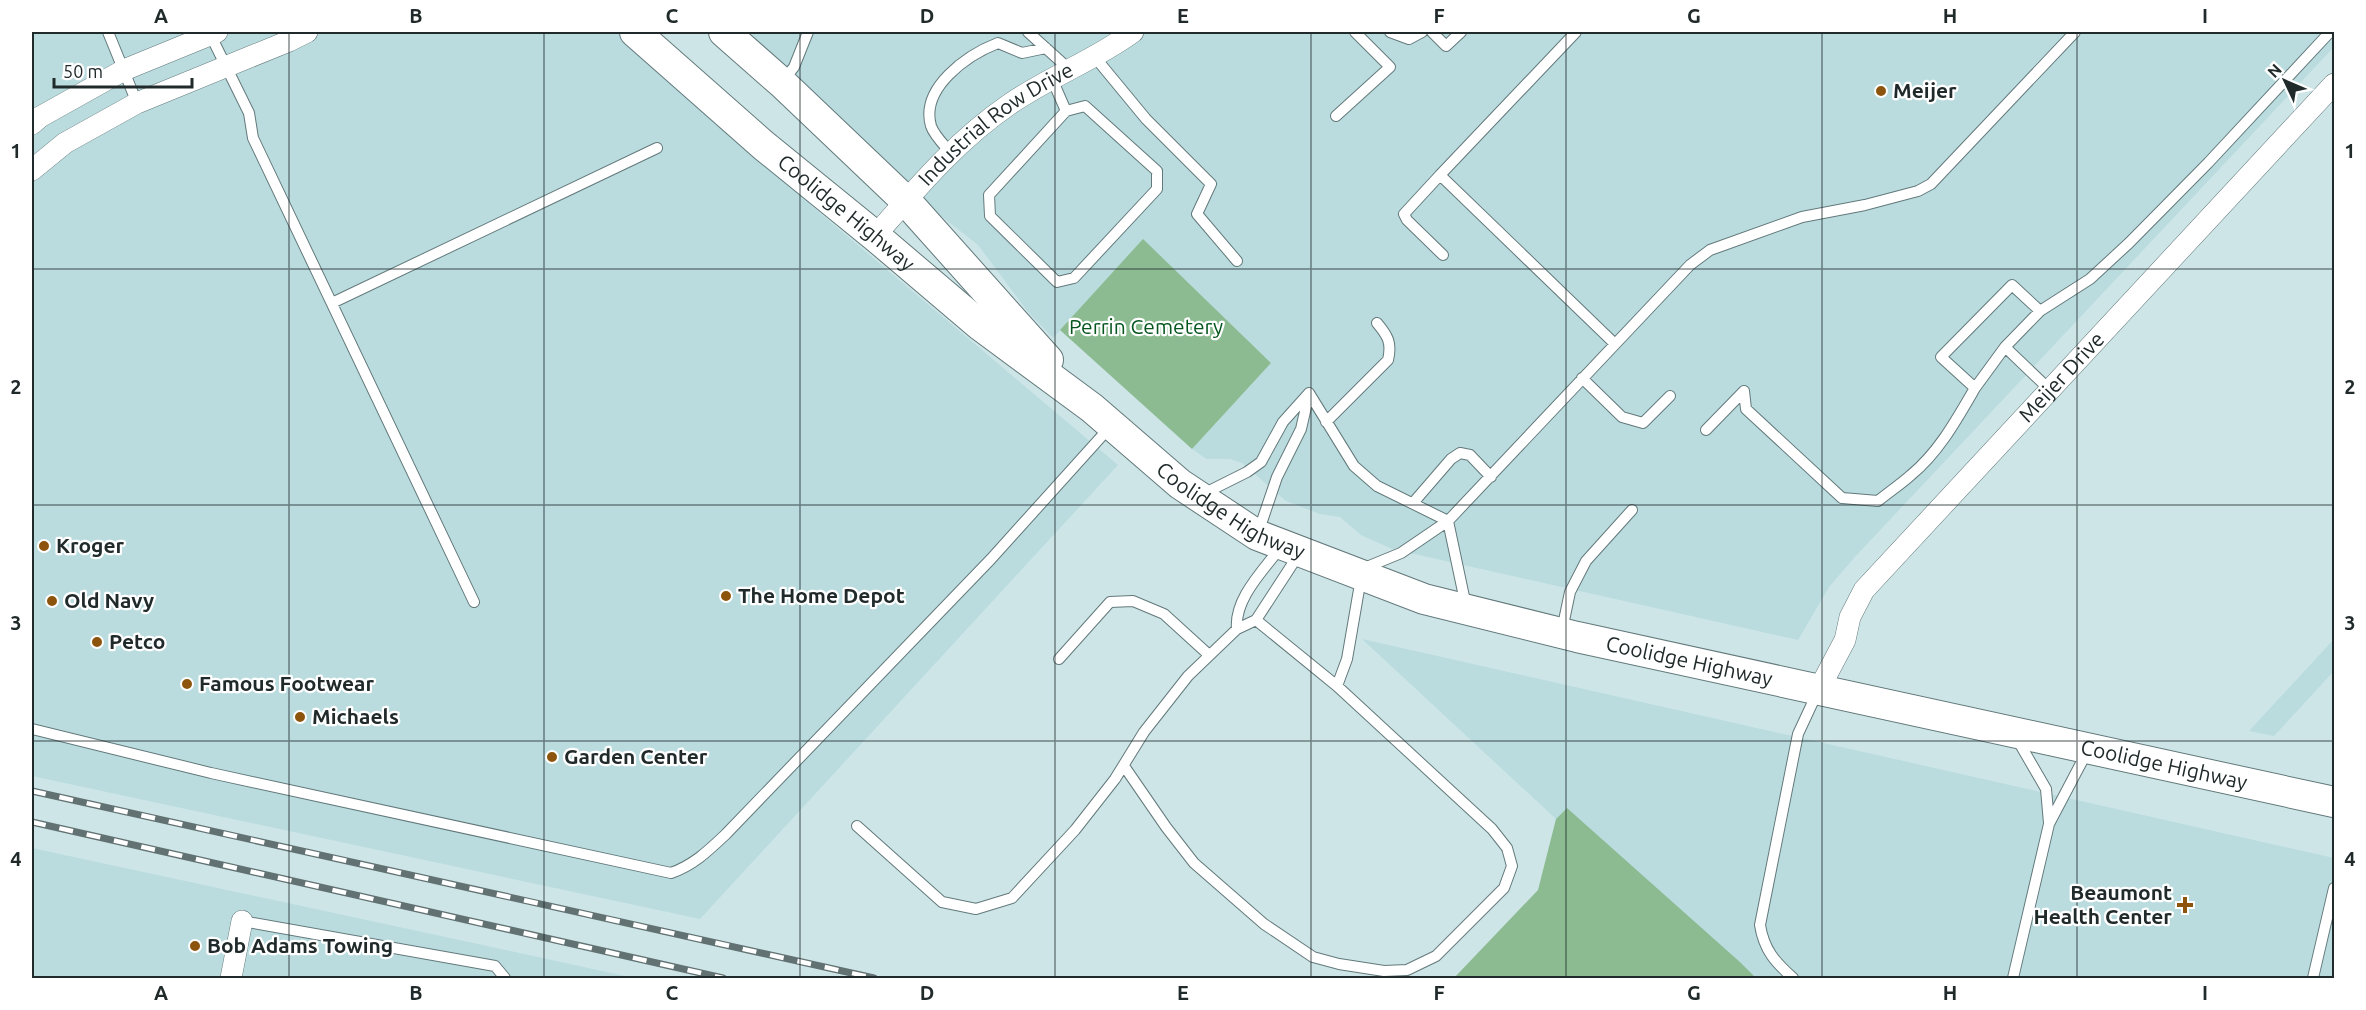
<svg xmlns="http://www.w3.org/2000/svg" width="2366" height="1010" font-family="Ubuntu,sans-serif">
  <rect width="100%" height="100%" fill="#cde5e7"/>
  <path fill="#badcdf" d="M32 32H618L814 208 1118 465 700 919 32 776Z
    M740 32H2334V47L1854 558 1829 587 1798 640 1392 549 1361 535 1340 517 1320 514 1286 501 1242 463 1230 459H1207L1192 449 1271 363 1143 240 1053 338 1028 312 978 245 880 168Z
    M1362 639 2334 858V978H1755L1566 809 1556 819Z
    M2334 639V671L2274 736 2249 731Z
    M32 848 478 944 634 978H32Z"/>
  <path fill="#8cbb91" d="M1143 239 1271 363 1192 449 1060 330Z
    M1567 808 1741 963 1756 978H1454L1538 890 1556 819Z"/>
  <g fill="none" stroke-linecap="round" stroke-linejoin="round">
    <g stroke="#63797b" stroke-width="12">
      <path id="lane" d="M108 32 137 103
        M1028 32 1069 69
        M1390 32 1409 39 1422 32
        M1432 32 1446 46 1461 32
        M1576 32 1440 175 1615 344
        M210 34 249 113 253 138 474 602
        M1094 56 1146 119 1211 184 1197 214 1237 261
        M1052 79 1066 111 989 195 990 216 1057 282 1074 278 1157 189V171L1085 106 1066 111
        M783 81 794 67 808 32
        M1336 116 1390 67 1355 32
        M950 152C944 145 934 135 931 126 920 88 967 55 998 43L1022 53 1046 48
        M1440 175 1404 214 1407 220 1443 255
        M332 303 657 148
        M2040 311 2012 285 1941 357 1975 388 2005 347 2040 311 2090 279 2129 243 2208 163 2330 32
        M2005 347 2050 390
        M1582 378 1622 417 1643 423 1670 396
        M1744 391 1746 409 1842 498 1878 501C1889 492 1901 484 1911 475 1939 452 1957 419 1975 388
        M1309 393 1354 466 1377 486 1448 521 1690 265 1710 250 1802 217 1865 205 1918 191 1931 184 2075 32
        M1326 422 1388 360C1392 343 1388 336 1377 323
        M1706 430 1744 391
        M1201 495 1247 472 1261 462 1283 422 1309 393
        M1413 503 1451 459 1460 453 1470 455 1491 477
        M1258 533 1277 477 1301 429 1309 394
        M1280 548C1263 571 1234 599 1237 629L1256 620 1299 554
        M1362 569 1401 553 1448 521 1466 606
        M1256 620 1337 686 1347 659 1361 578
        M1562 630 1570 592 1586 561 1632 510
        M1059 659 1110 602 1133 601 1164 614 1209 655
        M32 729 211 773 671 873C694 865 709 850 726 834L991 559 1110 427
        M2017 739 2046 789 2049 823
        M1124 766 1166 827 1194 863 1264 924 1313 957 1339 964 1384 971 1407 970 1436 956 1504 888 1512 866 1507 848 1492 829 1337 686
        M857 826 942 902 976 909 1012 898 1075 830 1115 779 1144 732 1188 676 1237 629
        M242 921 495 966 505 978
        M1793 978C1775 962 1764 950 1760 925L1798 734 1818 691
        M2013 978 2049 824 2088 750
        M2313 978 2334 888"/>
    </g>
    <g stroke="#63797b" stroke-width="22">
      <g id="street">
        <path d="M32 124 40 117 124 70 217 32"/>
        <path d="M32 170 65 143 137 103 289 41 307 32"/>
        <path id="s1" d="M875 236C917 188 957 140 1010 104 1049 77 1095 60 1133 32"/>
        <path id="s2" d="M1818 691 1845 640 1850 617 1864 590 2334 84"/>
        <path d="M231 978 242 921"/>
      </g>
    </g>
    <g stroke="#63797b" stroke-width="32">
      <g id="secondary">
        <path id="s3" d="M635 32 763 145 875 236 981 326 1092 408 1180 484 1257 535 1424 599 1577 637 2334 802"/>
        <path d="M724 32 782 83 906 201 1048 360"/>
      </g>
    </g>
    <use href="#lane" stroke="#fff" stroke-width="10"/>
    <use href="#street" stroke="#fff" stroke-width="21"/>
    <use href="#secondary" stroke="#fff" stroke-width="30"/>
    <g stroke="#627172" stroke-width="7">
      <path id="rail" d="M32 791 874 978
        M32 822 723 978"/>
    </g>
    <use href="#rail" stroke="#fff" stroke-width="4.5" stroke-dasharray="14" stroke-linecap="butt"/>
  </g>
  <path fill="none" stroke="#212a2b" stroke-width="1.5" stroke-opacity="0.55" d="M289 32V978M544 32V978M800 32V978M1055 32V978M1311 32V978M1566 32V978M1822 32V978M2077 32V978M32 269H2334M32 505H2334M32 741H2334"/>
  <g fill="#8d540d" stroke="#fff" stroke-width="2">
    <circle cx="1881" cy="91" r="6"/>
    <circle cx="44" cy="546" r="6"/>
    <circle cx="726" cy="596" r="6"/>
    <circle cx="52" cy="601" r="6"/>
    <circle cx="97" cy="642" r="6"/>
    <circle cx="187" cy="684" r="6"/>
    <circle cx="300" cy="717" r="6"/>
    <circle cx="552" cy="757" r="6"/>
    <path d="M2182 896h6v6h6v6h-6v6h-6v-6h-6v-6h6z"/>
    <circle cx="195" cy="946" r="6"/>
  </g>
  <g text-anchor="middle" stroke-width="4.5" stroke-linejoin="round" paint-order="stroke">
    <g font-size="21" font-weight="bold" fill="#212a2b" stroke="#fff" text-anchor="start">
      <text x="1893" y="98">Meijer</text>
      <text x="56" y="553">Kroger</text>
      <text x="738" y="603">The Home Depot</text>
      <text x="64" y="608">Old Navy</text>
      <text x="109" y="649">Petco</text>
      <text x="199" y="691">Famous Footwear</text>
      <text x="312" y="724">Michaels</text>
      <text x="564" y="764">Garden Center</text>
      <text x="2172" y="900" text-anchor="end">Beaumont<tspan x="2172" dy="24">Health Center</tspan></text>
      <text x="207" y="953">Bob Adams Towing</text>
    </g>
    <g font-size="21" fill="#212a2b" stroke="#fff">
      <text dy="7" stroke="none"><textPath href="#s1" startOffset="166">Industrial Row Drive</textPath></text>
      <text dy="7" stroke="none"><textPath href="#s3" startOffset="278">Coolidge Highway</textPath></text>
      <text dy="7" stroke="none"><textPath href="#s2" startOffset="402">Meijer Drive</textPath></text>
      <text dy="7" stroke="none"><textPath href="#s3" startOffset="766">Coolidge Highway</textPath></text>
      <text dy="7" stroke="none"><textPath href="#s3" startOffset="1252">Coolidge Highway</textPath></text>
      <text dy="7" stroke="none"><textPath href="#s3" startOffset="1738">Coolidge Highway</textPath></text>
    </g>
    <g font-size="21" fill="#04561e" stroke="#fff">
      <text x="1146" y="334">Perrin Cemetery</text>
    </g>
  </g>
  <rect width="2366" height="1010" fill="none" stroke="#ffffff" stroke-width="66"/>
  <g transform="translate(2285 81) rotate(314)" stroke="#ffffff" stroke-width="4.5" paint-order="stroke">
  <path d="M0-4.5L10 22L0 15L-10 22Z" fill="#212a2b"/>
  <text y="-9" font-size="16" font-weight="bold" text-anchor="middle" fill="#212a2b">N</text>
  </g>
  <path d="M54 78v9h138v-9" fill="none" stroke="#212a2b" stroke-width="3"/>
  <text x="63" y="78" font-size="18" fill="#212a2b" stroke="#ffffff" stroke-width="4.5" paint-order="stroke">50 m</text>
  <rect x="33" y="33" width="2300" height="944" fill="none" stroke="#212a2b" stroke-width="2"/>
  <g font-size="20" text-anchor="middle" font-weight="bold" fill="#212a2b">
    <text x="161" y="23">A</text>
    <text x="416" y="23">B</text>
    <text x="672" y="23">C</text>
    <text x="927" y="23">D</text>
    <text x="1183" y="23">E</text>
    <text x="1439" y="23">F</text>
    <text x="1694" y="23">G</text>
    <text x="1950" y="23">H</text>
    <text x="2205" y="23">I</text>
    <text x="16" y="158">1</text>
    <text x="2350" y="158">1</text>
    <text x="16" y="394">2</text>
    <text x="2350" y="394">2</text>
    <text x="16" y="630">3</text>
    <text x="2350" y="630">3</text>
    <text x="16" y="866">4</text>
    <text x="2350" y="866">4</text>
    <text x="161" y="1000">A</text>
    <text x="416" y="1000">B</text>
    <text x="672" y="1000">C</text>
    <text x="927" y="1000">D</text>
    <text x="1183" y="1000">E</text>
    <text x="1439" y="1000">F</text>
    <text x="1694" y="1000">G</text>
    <text x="1950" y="1000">H</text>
    <text x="2205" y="1000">I</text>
  </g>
</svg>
